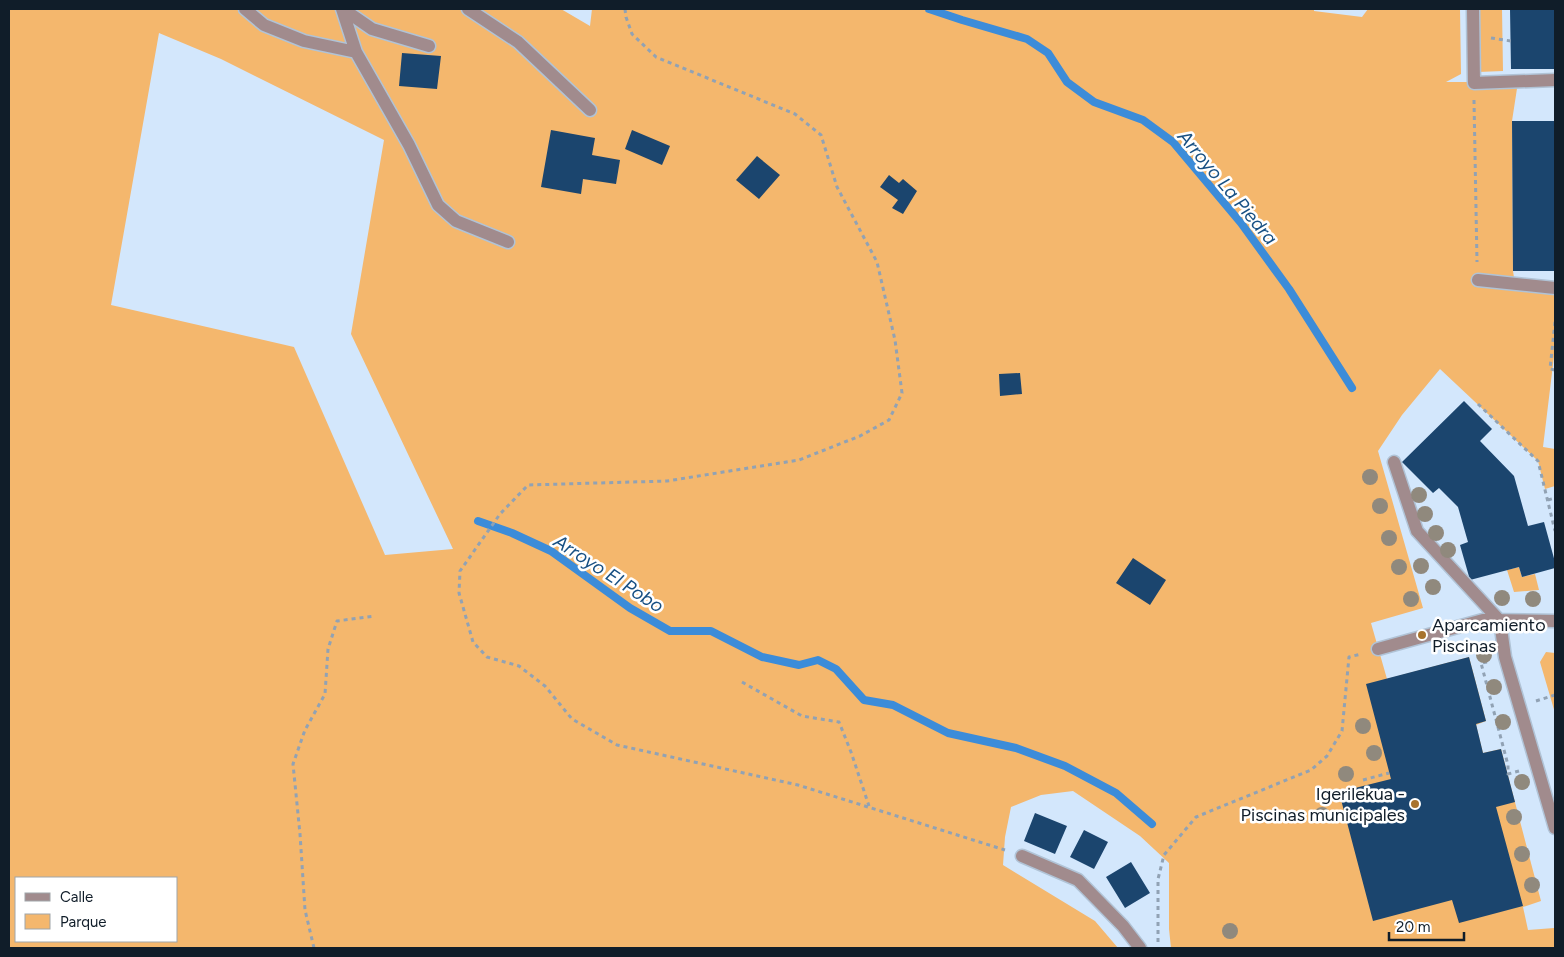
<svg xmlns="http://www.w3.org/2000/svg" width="1564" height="957" font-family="Figtree,sans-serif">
  <rect width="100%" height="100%" fill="#d3e7fc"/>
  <path fill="#f4b76d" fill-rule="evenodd" d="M9 9H561L590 26 592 9H1314V11L1362 17 1368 9H1460L1461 74 1446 82H1518L1512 121 1513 271 1515 284 1555 288V348L1543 447 1555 449V486L1545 489 1538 461 1440 369 1402 415 1378 451 1423 608 1371 623 1387 679 1469 657 1486 721 1476 725 1483 753 1501 749 1541 901 1523 907 1528 930 1554 928 1555 948H1171L1169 929V863L1140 836 1073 791 1041 795 1011 807 1005 837 1003 865 1095 921 1118 948H9ZM159 33 221 59 384 140 351 334 453 549 385 555 294 347 111 305ZM16 878H176V941H16Z
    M1478 9H1502L1503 71 1478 72Z
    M1519 567 1522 577 1535 574 1539 590 1514 592 1507 570Z
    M1546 652 1555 653V713L1540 662Z"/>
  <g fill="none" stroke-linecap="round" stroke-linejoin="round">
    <path stroke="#3c8cd9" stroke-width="8" d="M929 9 962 20 1027 39 1048 53 1067 82 1094 102 1143 120 1173 142 1241 223 1289 289 1352 388
      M478 521 512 533 551 551 630 608 670 631H711L762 657 799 665 818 660 836 669 864 700 893 705 948 733 1016 748 1065 766 1116 793 1152 824"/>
  </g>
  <path fill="#1b456e" d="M1510 9H1554L1555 69H1511Z
    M402 53 441 56 437 89 399 86Z
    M1512 121H1555V271H1513Z
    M551 130 595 138 592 155 620 160 616 184 583 179 581 194 541 187Z
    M632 130 670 146 662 165 625 149Z
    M757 156 780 175 759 199 736 180Z
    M889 175 899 183 903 179 917 191 903 214 892 208 898 200 880 187Z
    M1020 373 1022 394 1000 396 999 374Z
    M1464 401 1492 429 1480 441 1514 476 1528 526 1544 522 1555 562V568L1522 577 1519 567 1470 580 1460 545 1468 542 1458 507 1439 488 1433 493 1402 462Z
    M1133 558 1166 580 1150 605 1116 583Z
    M1469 657 1486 721 1476 724 1483 753 1501 749 1515 802 1496 807 1523 906 1459 923 1452 900 1373 921 1339 792 1391 779 1366 684Z
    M1035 813 1067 826 1055 854 1024 841Z
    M1084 830 1108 842 1094 869 1070 857Z
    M1131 862 1150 893 1125 908 1106 877Z"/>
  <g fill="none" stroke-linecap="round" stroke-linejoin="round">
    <g stroke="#b0c3d6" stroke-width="15">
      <path id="minor" d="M245 9 264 25 304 41 356 52
        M342 9 356 52 409 145 438 205 456 221 508 242
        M343 9 372 29 429 46
        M468 9 518 42 590 110
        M1473 9 1474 83 1555 80
        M1478 280 1555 288
        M1394 462 1417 531 1500 621 1505 657 1555 828
        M1378 649 1483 620 1555 621
        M1022 856 1078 880 1123 926 1140 948"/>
    </g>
    <path stroke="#91a2b4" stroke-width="3" stroke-dasharray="4 4" stroke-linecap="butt" d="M625 9 626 17 632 34 656 57 795 114 821 135 837 187 877 262 895 340 902 393 889 420 860 436 799 460 667 481 528 485 500 514 460 571 459 593 473 642 487 657 519 666 545 686 572 719 617 745 798 785 1005 850
      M1491 38 1511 41
      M1474 100 1477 262
      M1555 322 1550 369 1555 370
      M1478 404 1538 461 1555 531
      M1548 500 1555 498
      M1487 662 1481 663 1508 765V774L1519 771
      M742 682 802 716 839 722 851 752 869 806
      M1536 701 1555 695
      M1363 780 1389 773
      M1158 942V879L1164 855 1196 817 1311 770 1327 756 1342 731 1349 657 1361 654
      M314 948 305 910 300 834 293 764 305 730 325 694 328 649 337 621 375 616"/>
    <use href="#minor" stroke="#a18b8d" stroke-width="12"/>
  </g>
  <g fill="#90897d">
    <circle cx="1370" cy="477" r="8"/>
    <circle cx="1419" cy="495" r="8"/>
    <circle cx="1380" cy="506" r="8"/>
    <circle cx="1425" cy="514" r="8"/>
    <circle cx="1436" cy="533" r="8"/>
    <circle cx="1389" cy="538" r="8"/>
    <circle cx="1448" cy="550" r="8"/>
    <circle cx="1421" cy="566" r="8"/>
    <circle cx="1399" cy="567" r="8"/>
    <circle cx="1433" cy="587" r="8"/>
    <circle cx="1502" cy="598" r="8"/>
    <circle cx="1411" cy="599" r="8"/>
    <circle cx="1533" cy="599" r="8"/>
    <circle cx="1484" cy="655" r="8"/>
    <circle cx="1494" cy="687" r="8"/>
    <circle cx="1503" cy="722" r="8"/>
    <circle cx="1363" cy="726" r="8"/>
    <circle cx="1374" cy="753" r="8"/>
    <circle cx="1346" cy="774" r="8"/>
    <circle cx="1522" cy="782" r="8"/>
    <circle cx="1322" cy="815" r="8"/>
    <circle cx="1514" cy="817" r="8"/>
    <circle cx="1522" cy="854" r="8"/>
    <circle cx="1532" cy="885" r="8"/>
    <circle cx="1230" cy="931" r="8"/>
  </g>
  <g fill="#a8732d" stroke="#fff" stroke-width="2">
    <circle cx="1422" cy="635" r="5"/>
    <circle cx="1415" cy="804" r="5"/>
  </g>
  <g text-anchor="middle" stroke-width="5" stroke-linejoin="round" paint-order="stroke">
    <g font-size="18" fill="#101d29" stroke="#fff" text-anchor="start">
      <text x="1432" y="631">Aparcamiento<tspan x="1432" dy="21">Piscinas</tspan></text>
      <text x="1405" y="800" text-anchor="end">Igerilekua -<tspan x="1405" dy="21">Piscinas municipales</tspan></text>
    </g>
    <g font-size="19" font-style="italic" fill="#185083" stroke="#fff">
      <text transform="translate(1228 187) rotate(50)" y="7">Arroyo La Piedra</text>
      <text transform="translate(609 573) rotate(33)" y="7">Arroyo El Pobo</text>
    </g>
  </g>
  <rect width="1564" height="957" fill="none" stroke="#101d29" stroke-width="20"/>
  <rect x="15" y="877" width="162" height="65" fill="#ffffff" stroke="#9fa5a9"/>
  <rect x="25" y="893" width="25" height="8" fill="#a18b8d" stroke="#9fa5a9"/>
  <text x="60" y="902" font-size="15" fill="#101d29">Calle</text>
  <rect x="25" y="914" width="25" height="15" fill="#f4b76d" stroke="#9fa5a9"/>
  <text x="60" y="927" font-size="15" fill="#101d29">Parque</text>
  <path d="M1389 932v8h75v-8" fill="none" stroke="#101d29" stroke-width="2.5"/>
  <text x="1396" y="932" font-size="15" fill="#101d29" stroke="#ffffff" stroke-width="4" paint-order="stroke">20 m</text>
</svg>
